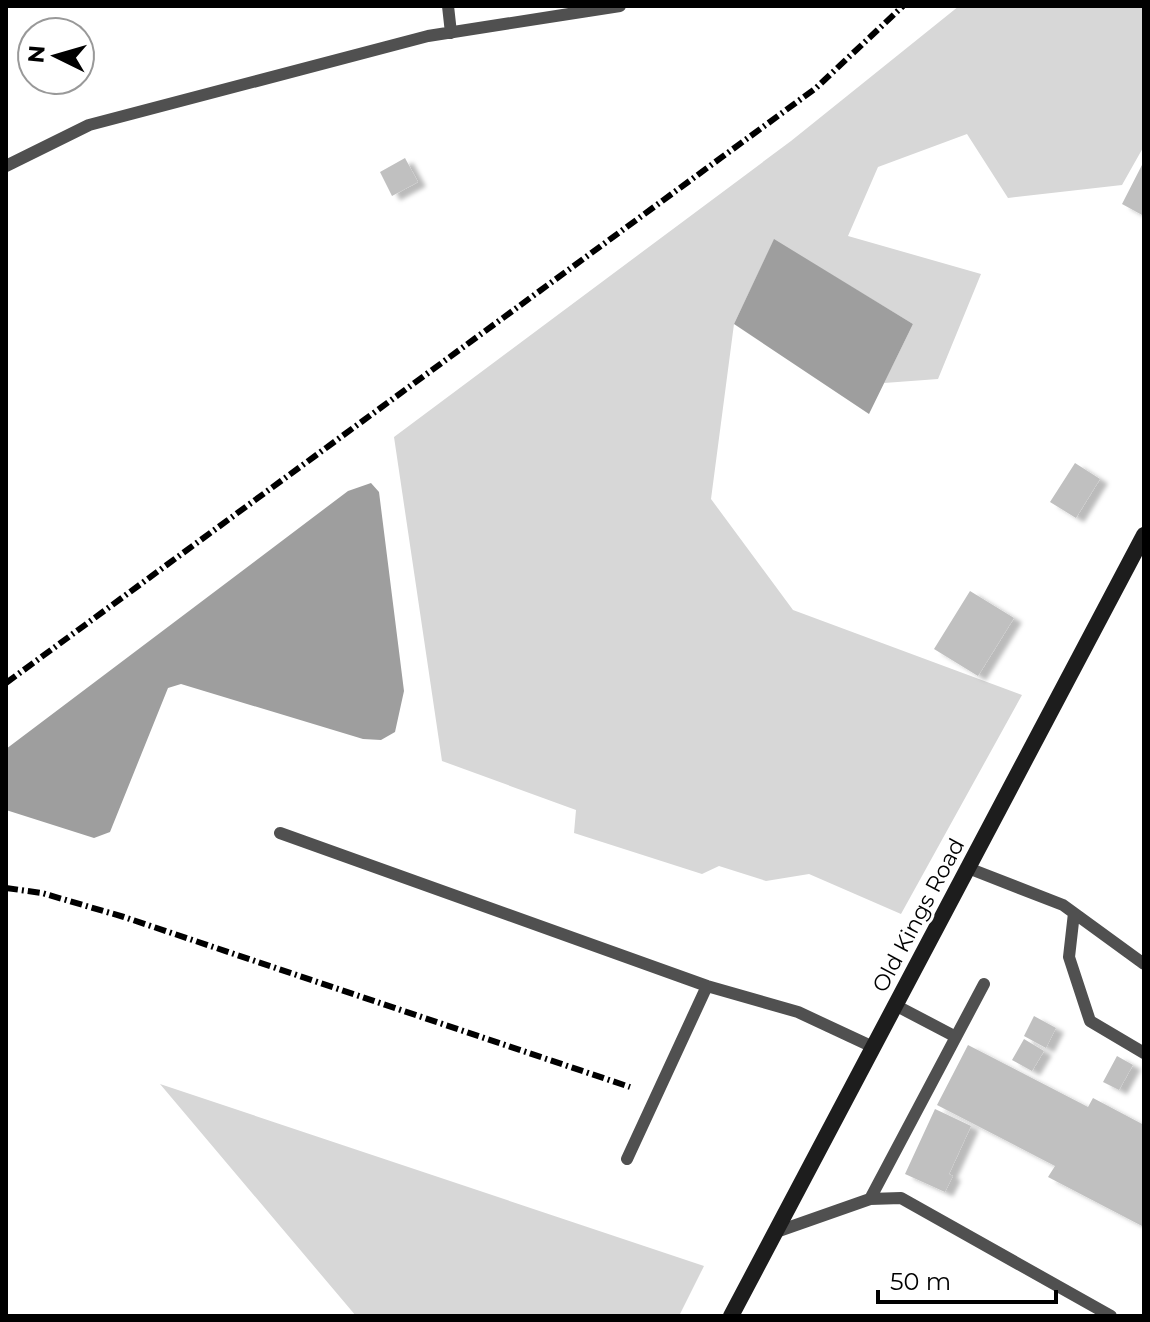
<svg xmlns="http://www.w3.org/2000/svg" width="1150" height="1322" font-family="Montserrat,sans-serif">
  <defs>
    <filter id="shadow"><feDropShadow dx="8" dy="4.5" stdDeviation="2" flood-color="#0004"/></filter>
  </defs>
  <rect width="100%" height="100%" fill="#fff"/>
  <path fill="#d7d7d7" d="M959 6H1144V146L1122 185 1008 198 967 134 878 167 848 236 981 274 938 379 884 383 913 324 774 240 734 324 711 499 793 610 1022 695 901 914 809 874 766 881 719 866 702 874 574 833 576 810 442 761 394 437 791 141Z
    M160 1084 704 1266 679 1316H356Z"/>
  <path fill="#9e9e9e" d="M774 239 913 324 869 414 734 324Z
    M371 483 379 492 404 691 395 732 381 740 363 739 181 684 168 688 110 832 94 838 6 810V749L348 491Z"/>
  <path fill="#c0c0c0" filter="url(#shadow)" d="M405 158 418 182 392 196 380 172Z
    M1144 161V216L1122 204Z
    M1075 463 1100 479 1076 518 1050 502Z
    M970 591 1014 618 978 676 934 649Z
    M1034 1016 1056 1028 1046 1048 1024 1036Z
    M1024 1039 1044 1051 1032 1071 1012 1060Z
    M968 1045 1088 1107 1093 1098 1144 1125V1227L1048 1177 1055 1166 937 1105Z
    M1117 1056 1133 1065 1119 1090 1103 1082Z
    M935 1109 971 1126 949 1174 953 1176 945 1192 905 1174Z"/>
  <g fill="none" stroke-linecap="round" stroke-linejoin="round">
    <path stroke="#505050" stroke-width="12" d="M448 6 451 33
      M6 166 89 125 428 36 620 6
      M280 833 707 986 798 1012 873 1047
      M968 868 1063 905 1144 964
      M1074 913 1069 957 1090 1021 1144 1053
      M895 1005 956 1037
      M627 1159 707 986
      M870 1199 984 984
      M776 1232 870 1199 901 1198 1111 1316"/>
    <path stroke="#1d1d1d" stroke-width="16" d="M731 1316 1144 535"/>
    <path stroke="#000" stroke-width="6" stroke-dasharray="12 4 2 4" stroke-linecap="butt" d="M6 683 816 88 903 6
      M6 888 42 893 124 917 630 1087"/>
  </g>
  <g text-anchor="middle" stroke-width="6" stroke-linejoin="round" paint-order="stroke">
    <g font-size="22" fill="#000" stroke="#fff">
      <text transform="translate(918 915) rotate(-62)" y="8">Old Kings Road</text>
    </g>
  </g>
  <rect width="1150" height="1322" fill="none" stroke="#000000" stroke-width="16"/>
  <g transform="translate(56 56) rotate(275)"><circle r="38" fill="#ffffff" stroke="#999999" stroke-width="2"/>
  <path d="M0-6L14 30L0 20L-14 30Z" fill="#000000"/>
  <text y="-12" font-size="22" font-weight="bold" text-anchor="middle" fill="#000000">N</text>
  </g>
  <path d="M878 1290v12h178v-12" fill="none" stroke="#000000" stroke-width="4"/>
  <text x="890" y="1290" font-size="24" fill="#000000" stroke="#ffffff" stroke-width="6" paint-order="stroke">50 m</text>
</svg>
